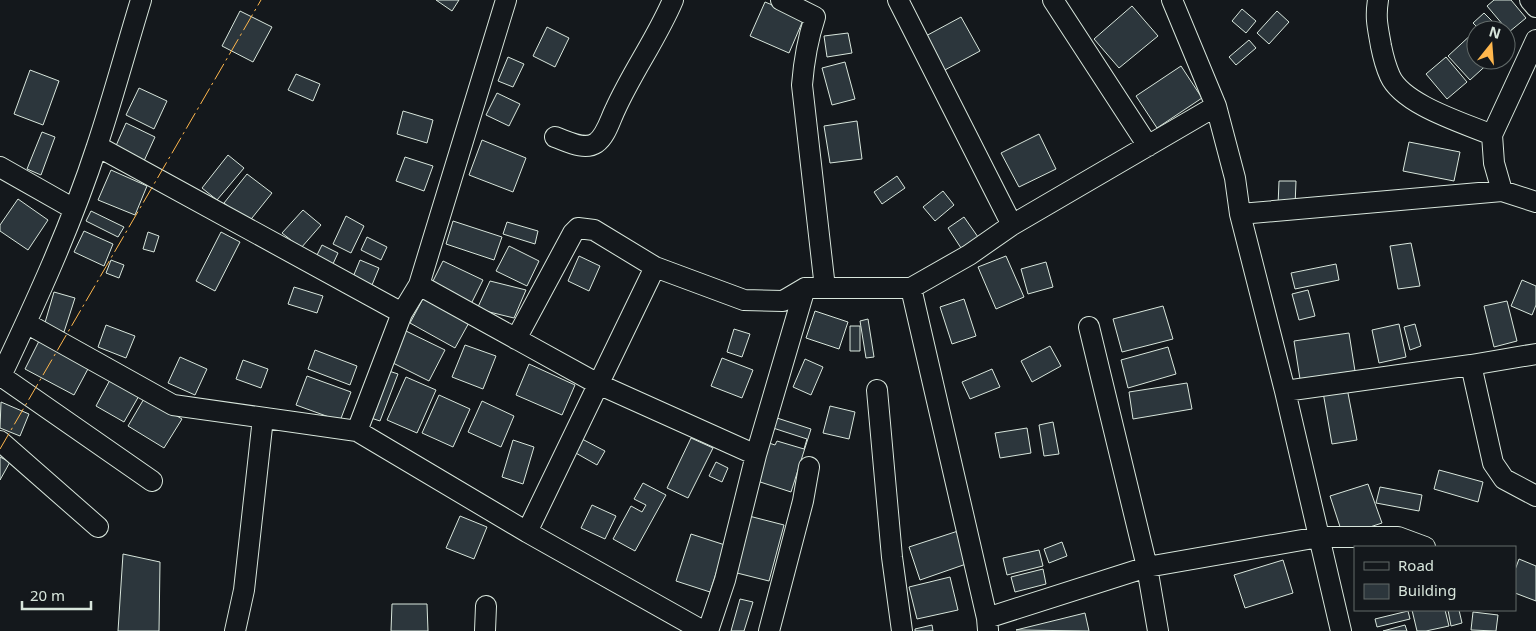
<svg xmlns="http://www.w3.org/2000/svg" width="1536" height="631" font-family="'Noto Sans',sans-serif">
  <rect width="100%" height="100%" fill="#14181c"/>
  <path fill="#2c363c" stroke="#d8e6dc" d="M436 0H459L452 11Z
    M1494 0H1511L1526 18 1509 32 1487 6Z
    M765 2 804 18 789 53 750 36Z
    M1132 6 1158 36 1119 68 1094 39Z
    M1242 9 1256 21 1246 33 1232 21Z
    M240 11 272 27 253 62 222 46Z
    M1277 11 1289 22 1269 44 1257 33Z
    M1484 13 1501 30H1480L1473 23Z
    M961 17 980 51 943 71 924 37Z
    M547 27 569 38 555 67 533 56Z
    M1474 32 1476 34V60H1492L1470 80 1448 56Z
    M848 33 852 53 827 57 824 36Z
    M1249 40 1256 48 1236 65 1229 57Z
    M508 57 524 64 513 87 498 81Z
    M1446 57 1467 82 1447 99 1426 74Z
    M845 62 855 99 832 105 822 68Z
    M1181 66 1202 98 1157 128 1136 96Z
    M30 70 59 81 43 125 14 114Z
    M296 74 320 84 313 101 288 90Z
    M139 88 167 101 154 129 126 115Z
    M497 93 520 104 509 126 486 115Z
    M403 111 433 120 427 143 397 134Z
    M857 121 862 159 830 163 824 126Z
    M126 123 155 137 144 161 115 148Z
    M42 132 55 137 41 175 27 169Z
    M1039 134 1056 169 1019 187 1001 153Z
    M482 140 526 158 513 192 469 175Z
    M1409 142 1460 152 1454 181 1403 171Z
    M228 155 244 168 217 200 202 188Z
    M405 157 433 166 424 191 396 181Z
    M111 170 147 186 135 215 98 200Z
    M247 174 272 193 248 223 224 203Z
    M897 176 905 188 882 204 874 192Z
    M1279 181H1296L1295 206H1278Z
    M943 191 954 205 935 221 923 207Z
    M18 199 48 220 28 250 0 231V225Z
    M303 210 321 225 301 248 282 233Z
    M91 211 124 227 118 237 86 221Z
    M346 216 364 226 351 253 333 244Z
    M964 217 978 237 961 248 948 228Z
    M453 221 502 237 494 260 446 244Z
    M507 222 538 231 535 244 503 234Z
    M84 231 113 244 104 266 74 252Z
    M148 232 159 236 154 252 143 249Z
    M221 232 240 242 215 291 196 281Z
    M367 237 387 247 381 260 361 250Z
    M1411 243 1420 286 1398 289 1390 246Z
    M322 245 338 253 332 266 315 259Z
    M509 246 539 261 527 286 496 271Z
    M579 256 600 266 589 291 568 281Z
    M1006 256 1024 297 996 309 978 267Z
    M111 260 124 265 119 278 106 273Z
    M360 260 379 268 372 285 353 277Z
    M443 261 483 280 470 306 430 287Z
    M1046 262 1053 287 1028 294 1021 269Z
    M1336 264 1339 280 1295 289 1291 273Z
    M1522 280 1536 286V305L1532 315 1511 306Z
    M490 281 526 290 514 318 477 309Z
    M294 287 323 296 317 313 288 304Z
    M1308 290 1315 316 1299 320 1292 294Z
    M54 292 75 298 64 332 44 326Z
    M425 295 471 319 455 348 410 323Z
    M964 299 976 336 952 344 940 307Z
    M1507 301 1517 341 1494 347 1484 306Z
    M1163 306 1173 339 1122 352 1113 319Z
    M815 311 848 322 839 349 806 338Z
    M868 319 874 357 866 358 860 321Z
    M1399 324 1406 357 1379 363 1372 330Z
    M1415 324 1421 346 1410 350 1404 327Z
    M106 325 135 336 126 358 98 347Z
    M850 326H860V351H850Z
    M734 329 750 334 742 357 727 352Z
    M406 331 445 350 429 381 391 362Z
    M1349 333 1355 371 1300 379 1294 341Z
    M39 341 89 367 74 395 25 369Z
    M465 345 496 356 483 389 452 377Z
    M1050 346 1061 366 1032 382 1021 361Z
    M1168 347 1176 374 1128 388 1121 360Z
    M315 350 357 366 350 385 308 369Z
    M180 357 207 369 195 395 168 383Z
    M722 358 753 370 742 398 711 386Z
    M805 359 823 367 811 395 793 387Z
    M243 360 268 369 261 388 236 379Z
    M529 364 575 385 562 415 516 395Z
    M992 369 1000 387 970 399 962 382Z
    M386 370 398 374 380 421 368 417Z
    M307 376 351 392 340 421 296 405Z
    M406 377 436 390 417 433 387 420Z
    M111 378 140 394 124 422 96 406Z
    M1187 383 1192 409 1133 419 1129 392Z
    M1347 388 1357 440 1332 444 1323 392Z
    M439 395 470 409 453 447 422 433Z
    M145 397 182 419 164 448 128 426Z
    M482 401 514 416 501 447 468 432Z
    M1 402 29 414 20 436 0 428Z
    M830 406 855 412 849 439 823 433Z
    M777 418 811 429 791 492 751 479 763 441 775 445 777 441 804 449 807 439 773 428Z
    M1053 422 1059 454 1044 456 1039 425Z
    M1027 428 1031 453 1000 458 995 433Z
    M691 438 713 448 688 498 667 488Z
    M582 439 605 451 597 465 574 452Z
    M513 440 534 447 523 484 502 477Z
    M0 457 10 462 0 480Z
    M716 462 728 468 722 482 709 476Z
    M1439 470 1483 482 1478 502 1434 489Z
    M643 483 666 495 635 551 613 539 631 506 642 512 646 505 634 499Z
    M1368 484 1382 523 1343 536 1330 496Z
    M1380 487 1422 495 1419 511 1376 503Z
    M592 505 616 516 605 539 581 528Z
    M460 516 487 527 474 559 446 548Z
    M749 516 784 525 769 581 733 572Z
    M958 531 969 563 920 580 909 547Z
    M691 534 725 545 710 592 676 581Z
    M1062 542 1067 556 1049 563 1044 549Z
    M1039 550 1043 566 1007 575 1003 558Z
    M123 554 160 562 159 631H118Z
    M1519 559 1536 566V601L1515 593V570Z
    M1283 560 1293 593 1245 608 1234 575Z
    M1043 569 1046 584 1015 592 1011 577Z
    M950 577 958 610 917 619 909 587Z
    M740 599 753 602 744 631H731Z
    M392 604H427L428 631H391Z
    M1412 610H1445L1449 626 1426 631H1417Z
    M1448 610H1459L1462 623 1451 626Z
    M1408 611 1410 619 1377 627 1375 619Z
    M1473 612 1498 615 1496 631 1471 630Z
    M1085 613 1089 631 1016 630Z
    M932 625 933 631H915V629Z
    M1405 625 1407 631H1383Z"/>
  <g fill="none" stroke-linecap="round" stroke-linejoin="round">
    <g stroke="#d8e6dc" stroke-width="22">
      <path id="street" d="M781 0 815 17C807 41 804 60 802 85L825 288
        M898 0 1012 225
        M1053 0 1148 146
        M1172 0 1216 106 1235 178 1240 214 1285 391 1341 631
        M1378 0C1375 19 1378 28 1381 46 1383 56 1386 67 1390 76 1403 105 1464 123 1492 135
        M1530 0 1536 7
        M555 137C567 141 584 151 596 143 606 136 610 120 615 110 632 72 657 38 673 0
        M97 146 402 313
        M0 167 74 209
        M1502 191 1494 163 1492 135 1536 40
        M1240 214 1502 191 1536 202
        M419 285 598 384 756 455 725 580 708 631
        M911 288 987 618 988 630
        M26 323 173 405 357 431 527 532 703 631
        M1089 327 1147 567 1158 631
        M516 339 573 233 578 228 594 230 655 267
        M1471 365 1493 463 1504 479 1536 496
        M1 376 152 481
        M0 378C36 302 71 226 97 146 113 98 126 49 141 0
        M877 390 892 557 902 631
        M1285 391 1471 365 1536 354
        M357 431 402 313 419 285 506 0
        M0 441 98 527
        M756 455 805 288
        M527 532 655 267 744 300 783 301 805 288H911L969 255 1012 225 1216 106
        M987 618 1147 567 1319 537H1398L1425 547
        M235 631 244 590 263 418
        M485 631 486 606
        M769 631 803 501 809 467"/>
    </g>
    <use href="#street" stroke="#14181c" stroke-width="20"/>
    <path stroke="#ffb74d" stroke-width="1" stroke-dasharray="18 4 2.5 4" stroke-linecap="butt" d="M0 449 261 0"/>
  </g>
  <rect x="1354" y="546" width="162" height="65" fill="#14181c" stroke="#626a69"/>
  <rect x="1364" y="562" width="25" height="8" fill="#14181c" stroke="#626a69"/>
  <text x="1398" y="571" font-size="15" fill="#d8e6dc">Road</text>
  <rect x="1364" y="584" width="25" height="15" fill="#2c363c" stroke="#626a69"/>
  <text x="1398" y="596" font-size="15" fill="#d8e6dc">Building</text>
  <g transform="translate(1491 45) rotate(17)"><circle r="24" fill="#14181c" stroke="#626a69"/>
  <path d="M0-4L9 19L0 12L-9 19Z" fill="#ffb74d"/>
  <text y="-8" font-size="14" font-weight="bold" text-anchor="middle" fill="#d8e6dc">N</text>
  </g>
  <path d="M22 601v8h69v-8" fill="none" stroke="#d8e6dc" stroke-width="2.5"/>
  <text x="30" y="601" font-size="15" fill="#d8e6dc" stroke="#14181c" stroke-width="4" paint-order="stroke">20 m</text>
</svg>
